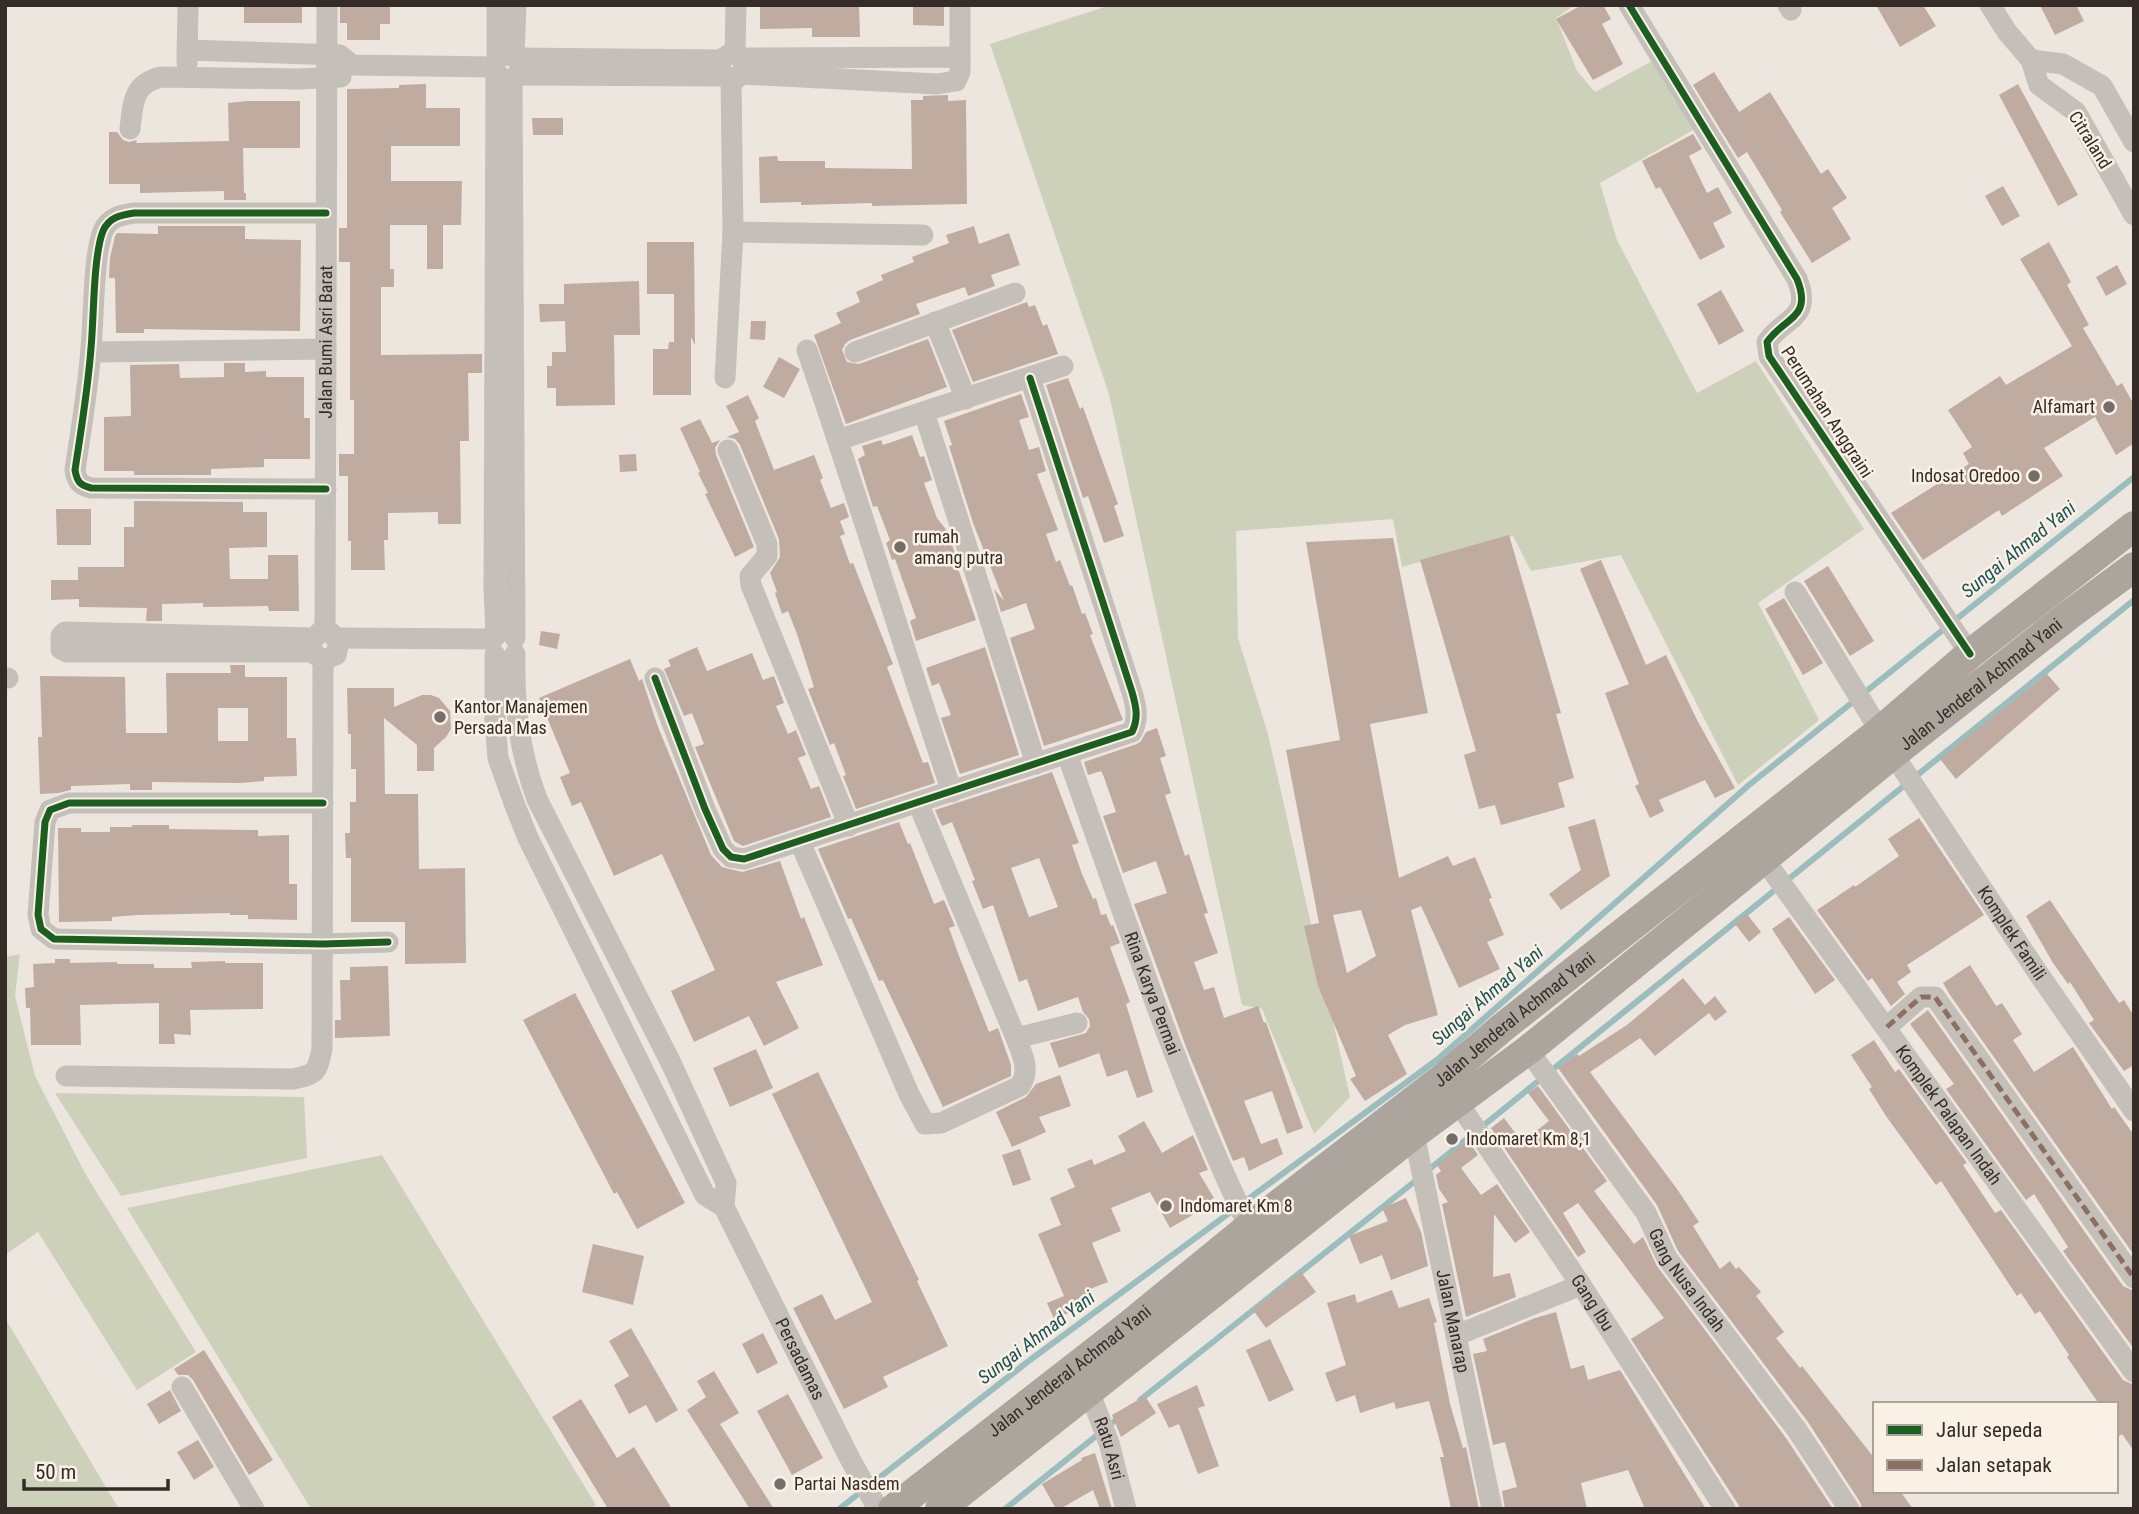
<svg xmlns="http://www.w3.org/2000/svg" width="2139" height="1514" font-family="'Roboto Condensed',sans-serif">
  <rect width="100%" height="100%" fill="#ece6df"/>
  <path fill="#cdd1b9" d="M1111 5H1575L1556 18 1577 71 1595 92 1654 60 1695 129 1600 183 1617 240 1697 393 1756 361 1864 529 1758 603 1819 720 1738 785 1621 555 1531 571 1513 536 1402 567 1393 519 1236 531 1238 638 1268 734 1350 1097 1314 1134 1262 1009 1242 1005 1109 394 990 44Z
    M20 954 15 996 35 1076 86 1175 196 1352 137 1390 38 1232 5 1255V957Z
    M55 1093 304 1097 307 1158 121 1196Z
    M382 1155 596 1505 590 1509H311L127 1208Z
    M5 1318 119 1509H5Z"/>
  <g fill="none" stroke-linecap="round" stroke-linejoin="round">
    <path stroke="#9bbdbd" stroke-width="6" d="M1427 1171 2134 600
      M1140 1400 1419 1178
      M839 1509 1030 1360 1438 1059 1749 785 2134 477
      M1005 1509 1121 1416"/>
  </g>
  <path fill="#c0aba1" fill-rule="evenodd" d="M244 5H302V23H244Z
    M340 5H390V24H380V40H347V23H340Z
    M760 5H859L860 37H812V28L760 29Z
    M913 5H944V26L913 25Z
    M1582 5H1603L1611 19 1602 24 1623 64 1593 80 1556 19Z
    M1876 5H1923L1936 26 1900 47Z
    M2040 5H2076L2084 21 2055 35Z
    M1714 72 1739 112 1770 92 1821 174 1828 169 1847 198 1832 208 1851 239 1812 263 1780 212 1782 210 1747 152 1738 158 1693 85Z
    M426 84V108H460V146H391V181H462L461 225H443V269H427V225H390V269H394V287H381V355L482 354V373H468L469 441H460L461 524H438V512L388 513V540H384L385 570H351V541H348V476H339V454H354V400H350V262H339V228H347V89L399 88V85Z
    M2018 84 2078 195 2058 206 1999 95Z
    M948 95V101L966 100 967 204 872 206V203L801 205V202L760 203 759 157 777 156 778 161H825V168L912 169 911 100H923V96Z
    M248 101H300V148H243L244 193H246V200H224V191L140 193V184H109V132H117L123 140 129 142 137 140 136 143 229 141 228 103Z
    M532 118H563V135H533Z
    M1693 134 1702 149 1689 156 1707 193 1718 187 1732 213 1713 223 1725 247 1700 260 1660 187 1656 189 1642 161Z
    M2003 186 2020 216 2002 226 1985 196Z
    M158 226H245V239L301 240 300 331 144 329V333H116L115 278H109L110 258 115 236 117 233 158 234Z
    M974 226 979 244 1009 233 1020 265 991 275 995 286 968 296 965 287 916 304 920 314 850 340 845 344 842 350 847 362 859 364 928 339 947 387 846 424 814 335 841 323 836 313 860 302 856 292 883 280 881 275 914 262 912 257 949 243 946 235Z
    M647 242H694L695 345 691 337V395H653V349H668L669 342H674V294H647Z
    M2049 242 2071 282 2067 285 2089 325 2083 328 2117 386 2122 383 2134 405V443L2116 455 2095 417 2044 448 2063 476 2002 516 1999 510 1923 560 1891 513 1969 464 1963 453 1972 447 1948 410 2000 376 2006 385 2072 346 2020 259Z
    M2117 265 2127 284 2106 296 2096 277Z
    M639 281 640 335H614L615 405 556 406V388H547V366H552V352H566L565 321 540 322 539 304H564V284Z
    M1721 290 1744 331 1719 345 1697 304Z
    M1027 302 1029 307 1035 305 1043 326 1047 324 1058 354 973 382 952 330Z
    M751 321H766L765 340 750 339Z
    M779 357 800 369 784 398 763 387Z
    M224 363H245V372L266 371V377H304V418H310V459H264V467L211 469V475H134V471H104V417L131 416 130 365 179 364 180 378 224 377Z
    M1068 378 1080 409 1083 407 1118 504 1114 506 1124 536 1104 543 1088 496 1083 498 1046 385Z
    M1021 394 1029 417 1019 420 1029 450 1039 447 1046 471 1037 474 1058 530 1046 534 1056 562 1060 560 1070 586 1072 585 1082 614 1085 613 1093 634 1090 635 1123 720 1044 746 1010 638 1035 629 1026 603 1001 612 994 589 1004 601 973 523 949 446 952 445 944 421Z
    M748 395 759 418 755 421 774 470 814 455 823 478 820 480 831 508 844 503 849 517 840 521 845 534 840 536 850 564 853 563 893 664 887 667 923 763 928 762 935 783 856 809 843 776 846 775 834 743 830 745 808 689 814 687 797 634 788 611 782 614 775 593 777 592 770 573 780 557 779 539 740 445 735 439 727 437 739 432 726 406Z
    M700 419 712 443 720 440 715 448 716 455 754 547 735 557 705 494 708 493 698 473 700 472 680 428Z
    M912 435 920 457 924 456 932 480 924 483 937 518 948 532 955 554V560L976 620 916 641 910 621 916 618 895 559 892 560 886 543 890 540 877 506 873 507 858 459 865 455 862 446 881 440 883 445Z
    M636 454 637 471 620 472 619 455Z
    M134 501 243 502V512H267V547L229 548 230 579H268V555H298L299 611H269L268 606 203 607V603L162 604V621H146L147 608 79 607V599L51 600V580H78V567H124V527H134Z
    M56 509H91V545H57Z
    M1509 535 1561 713 1556 714 1574 778 1558 783 1565 807 1501 825 1495 805 1479 809 1464 755 1476 751 1420 560Z
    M1393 538 1428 713 1370 724 1399 878 1448 856 1453 866 1475 857 1492 898 1489 899 1504 935 1487 942 1500 969 1459 988 1421 906 1411 910 1438 1015 1405 1025 1388 1035 1407 1074 1365 1101 1350 1079 1356 1076 1318 986 1304 926 1319 923 1286 750 1340 740 1306 542ZM1361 910 1376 956 1347 973 1333 915Z
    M1601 560 1646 665 1666 655 1697 720 1735 788 1715 798 1705 780 1659 800 1664 811 1650 818 1635 786 1639 784 1605 693 1629 684 1580 569Z
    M1828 566 1874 641 1850 656 1804 581Z
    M1784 598 1823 663 1803 675 1765 609Z
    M541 631 560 634 557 649 539 645Z
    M697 647 707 671 752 653 763 680 774 676 784 703 776 706 788 734 796 730 806 755 798 758 811 789 819 786 831 817 743 846 734 841 695 747 704 744 692 713 684 716 664 669 671 666 668 660Z
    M985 647 1019 755 960 774 941 718 951 715 939 683 932 686 926 668Z
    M630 659 639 681 642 679 658 727 711 855 722 867 742 872 780 861 801 919 804 917 823 965 776 982 799 1028 764 1046 749 1016 694 1042 671 991 715 970 662 854 614 876 581 802 572 806 560 777 570 773 539 698Z
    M230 665H245V677H287V738H296L297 776 264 777V781L240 783 152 782V790H130V784L71 786V790L58 793 40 794 38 737H42L40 676 125 677 126 733H167L166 673H231ZM218 708H248V741H218Z
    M2047 674 2060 689 1956 779 1940 759Z
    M347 688H394V707L422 695H431L439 698 450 711 451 729 446 737 434 748V771H417V745L384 718 385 794H418L419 869 465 868 466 963 405 964V922H351V858H346L345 833H350V802H356V769H351V734H348Z
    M1157 728 1166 756 1160 758 1171 793 1165 795 1185 856 1189 854 1208 913 1204 914 1218 953 1194 962 1204 990 1214 987 1224 1018 1258 1006 1264 1023 1266 1022 1303 1128 1287 1134 1272 1091 1244 1101 1261 1144 1277 1138 1283 1154 1249 1171 1244 1157 1233 1161 1186 1047 1134 904 1167 893 1156 861 1123 873 1103 816 1116 812 1104 777 1101 771 1088 775 1084 762 1137 744 1141 741 1146 732Z
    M1052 772 1079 843 1072 845 1082 874 1093 899 1096 898 1101 915 1106 914 1111 926 1113 925 1120 943 1110 947 1130 1002 1126 1004 1153 1092 1137 1098 1127 1070 1107 1077 1099 1053 1059 1068 1050 1043 1086 1033 1090 1026 1089 1019 1083 1012 1078 997 1038 1011 1027 979 1019 982 993 905 983 909 972 881 975 880 952 822 942 826 935 810ZM1039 858 1058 907 1029 917 1011 868Z
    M1919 818 1984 915 1907 965 1911 972 1897 982 1905 994 1891 1006 1872 978 1868 981 1817 910 1854 885 1855 887 1899 856 1888 839Z
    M1595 819 1610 876 1561 910 1549 894 1581 870 1568 827Z
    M899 822 908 844 910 843 934 904 944 900 955 926 949 928 959 956 989 1032 998 1028 1011 1065V1076L943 1107 883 980 879 981 851 918 848 919 818 849Z
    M132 825H169V829L258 830V836L289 835V884H297V920L248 919V915H230V913L138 915 112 917V921L59 922 58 828H81V832H110V827H132Z
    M2050 900 2119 1003 2124 1000 2134 1016V1065L2124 1071 2089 1023 2094 1020 2070 982 2068 984 2053 963 2026 916Z
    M1747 914 1761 932 1749 942 1735 924Z
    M1789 917 1835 980 1815 994 1772 929Z
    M55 959H70V963L117 962V964H154V968H192L191 962 225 961V963H263V1009L190 1010 191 1035 174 1034 175 1044H159V1003L80 1005 81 1045H31L30 1008H26L25 988 34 987 33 964 55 963Z
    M1970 965 1996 1006 2002 1003 2022 1034 2013 1040 2034 1072 2073 1047 2112 1109 2114 1107 2134 1135V1255L1950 995 1943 983Z
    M388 966 390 1036 335 1038V1020H341L340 980H350V967Z
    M1683 978 1705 1005 1715 996 1727 1012 1715 1021 1709 1013 1655 1056 1640 1038 1590 1072 1677 1189 1699 1222 1693 1226 1720 1269 1730 1261 1736 1269 1739 1267 1761 1292 1756 1296 1784 1332 1776 1338 1800 1368 1802 1366 1875 1459V1491H1900L1913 1509H1862L1860 1502 1808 1422 1678 1251 1657 1205 1558 1068 1577 1054 1579 1056 1627 1025Z
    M575 993 685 1203 637 1229 617 1192 614 1194 523 1020Z
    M1928 1010 2123 1286 2134 1291V1349L2063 1251 2068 1247 2034 1194 2026 1200 1946 1089 1954 1084 1910 1024Z
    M1874 1040 1895 1072 1899 1069 1967 1163 1963 1165 1995 1213 2001 1210 2123 1380 2134 1385V1451L2122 1434 2116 1438V1404H2099L2067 1357 2069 1355 2040 1311 2035 1314 2021 1293 2017 1296 1941 1181 1936 1185 1886 1116 1869 1089 1872 1087 1851 1055Z
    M756 1049 773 1088 730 1107 713 1068Z
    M818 1072 919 1280 917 1281 948 1346 883 1377 888 1387 844 1409 793 1308 822 1294 835 1320 872 1302 772 1094Z
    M1060 1075 1071 1106 1039 1117 1046 1132 1012 1147 996 1112 1026 1097 1036 1084Z
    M1538 1086 1607 1181 1594 1191 1634 1244 1643 1237 1657 1266 1786 1438 1833 1509H1741L1736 1501 1631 1339 1664 1318 1578 1203 1563 1213 1586 1252 1578 1257 1491 1128 1504 1118 1522 1142 1549 1121 1528 1093Z
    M1144 1121 1162 1153 1193 1135 1208 1170 1199 1173 1214 1198 1194 1210 1196 1213 1170 1228 1150 1192 1111 1208 1121 1231 1092 1243 1108 1282 1085 1291 1090 1304 1054 1319 1047 1303 1064 1296 1038 1234 1061 1225 1050 1198 1075 1187 1067 1169 1092 1159 1094 1165 1126 1151 1118 1136Z
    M1468 1140 1478 1155 1461 1168 1481 1195 1497 1184 1530 1232 1515 1243 1494 1214 1493 1277 1510 1273 1516 1297 1466 1317 1442 1204 1448 1202 1439 1189 1436 1175 1441 1171 1437 1165Z
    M1020 1149 1031 1180 1013 1186 1002 1155Z
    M1406 1198 1421 1232 1428 1266 1391 1280 1382 1255 1360 1264 1349 1236 1388 1221 1382 1208Z
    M593 1244 644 1256 633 1305 582 1292Z
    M1301 1272 1316 1292 1266 1328 1253 1310Z
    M1392 1290 1399 1308 1429 1298 1437 1322 1434 1323 1450 1404 1463 1448 1466 1447 1479 1509H1451L1440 1457H1444L1429 1401 1396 1409 1394 1402 1360 1413 1355 1395 1336 1402 1325 1373 1346 1365 1327 1303 1355 1294 1357 1303Z
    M1556 1312 1571 1369 1584 1365 1588 1380 1620 1370 1706 1509H1645L1628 1470 1581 1483 1587 1509H1505L1502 1491 1517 1487 1505 1442 1493 1445 1473 1354 1487 1351 1483 1339 1535 1318Z
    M631 1328 678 1410 656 1423 646 1405 629 1414 614 1385 629 1376 609 1341Z
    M763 1333 778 1363 757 1374 742 1344Z
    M1270 1339 1294 1390 1269 1402 1246 1350Z
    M204 1350 273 1460 249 1475 193 1380 188 1375H178L174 1369Z
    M714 1371 739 1413 720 1424 774 1509H750L687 1410 706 1397 697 1381Z
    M1197 1385 1205 1406 1198 1408 1219 1466 1198 1474 1179 1424 1169 1428 1157 1404Z
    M170 1390 181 1411 159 1424 147 1404Z
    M788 1394 823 1458 792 1475 757 1411Z
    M1145 1396 1156 1413 1121 1437 1112 1415Z
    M581 1399 617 1458 634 1447 672 1509H608L552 1417Z
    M198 1440 214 1467 194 1480 177 1452Z
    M1095 1453 1112 1509H1100L1093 1490 1060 1509H1056L1042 1484 1082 1460 1081 1458Z"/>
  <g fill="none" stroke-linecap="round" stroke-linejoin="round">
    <g stroke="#c5bfb9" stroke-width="21">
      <path d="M497 5V58L494 71 503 80 516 78 521 70 518 58 505 54 497 58"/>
      <path d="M960 5V57"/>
      <path d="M1629 5 1797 279C1813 319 1784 317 1767 342L1769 356 1970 654"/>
      <path d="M1788 5 1791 10"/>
      <path d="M1990 5 2007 32 2031 60 2039 85 2076 112 2134 215"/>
      <path d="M187 50 340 55 352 65 494 67"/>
      <path d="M735 53 736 5"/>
      <path d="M514 55 516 5"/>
      <path d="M518 58 720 60 731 53 742 58 745 70 736 79 727 78 719 68 720 60"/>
      <path d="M2031 60 2063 64 2102 86 2134 142"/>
      <path d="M187 63 188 5"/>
      <path d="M742 74 937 84 956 81 960 72V57L742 58"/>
      <path d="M519 75 723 76"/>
      <path d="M731 79 733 232 923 235"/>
      <path d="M512 80 515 638"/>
      <path d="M130 129C133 104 132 84 161 77L298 79 341 77"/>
      <path d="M935 322 966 399"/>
      <path d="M807 350C858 496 902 645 952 792"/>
      <path d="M91 352 326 349"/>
      <path d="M855 352 1015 293"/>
      <path d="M725 378 733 232"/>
      <path d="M924 412 1036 764"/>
      <path d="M838 440 1063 366"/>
      <path d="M728 450 767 544V556L750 576 751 585 849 826"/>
      <path d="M326 489 91 488C80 485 77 482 75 470 81 430 88 389 91 348 94 318 93 257 103 231 109 217 121 215 134 213H326"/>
      <path d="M1795 592 1880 731"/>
      <path id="s1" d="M325 631 327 5"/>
      <path d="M496 636 494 588 496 75"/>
      <path d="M337 638 493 639"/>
      <path d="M312 652 311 642 320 632H330L339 642 336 655 323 660 312 652H67L61 649V636L65 632 313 638"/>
      <path d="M515 654C514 705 519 751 537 799L671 1063 726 1183 724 1207"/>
      <path d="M495 655V721L498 758 514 803 528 838 705 1195 724 1207"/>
      <path d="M5 678H8"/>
      <path d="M655 678 705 809 723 849 731 857 744 859 1132 732C1139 718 1136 706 1132 692L1030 378"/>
      <path id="s2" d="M1067 754C1124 913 1175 1074 1249 1227"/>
      <path id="s3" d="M1893 754 2038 973 2134 1111"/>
      <path d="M323 803H69L50 810 45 822 38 915 41 929 54 939 323 944 388 942"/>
      <path d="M800 842 909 1094 925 1124 941 1123 1020 1086C1031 1070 1022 1054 1016 1038L918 803"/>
      <path id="s4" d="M1763 858 2134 1372"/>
      <path d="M1887 1027 1921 997H1935L2134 1278"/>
      <path d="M1016 1038 1077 1023"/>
      <path id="s5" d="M1528 1050 1646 1213 1667 1258 1797 1430 1849 1509"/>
      <path d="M66 1076 293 1079C317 1074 317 1072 322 1049L323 660"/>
      <path id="s6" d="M1457 1101 1581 1285 1725 1509"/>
      <path id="s7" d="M1414 1134 1492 1509"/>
      <path id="s8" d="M724 1207 849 1457 878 1509"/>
      <path d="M1457 1335 1581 1285"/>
      <path d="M182 1387 254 1509"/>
      <path id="s9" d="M1089 1391 1109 1443 1126 1509"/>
    </g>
    <g stroke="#aba59e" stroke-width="30">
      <path id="s10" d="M893 1509 1128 1326 1249 1227 1442 1079 1503 1027 1880 731 1970 654 2134 526"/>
      <path id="s11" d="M940 1509 1414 1134 1528 1050 1893 754 2069 615 2134 567"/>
    </g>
    <path stroke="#8d6e63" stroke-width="5" stroke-dasharray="10 5" stroke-linecap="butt" d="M1887 1027 1921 997H1935L2134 1278"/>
    <g stroke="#f9f1e6" stroke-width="11">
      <path id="cycleway" d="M1629 5 1797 279C1813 319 1784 317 1767 342L1769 356 1970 654
        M326 489 91 488C80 485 77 482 75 470 81 430 88 389 91 348 94 318 93 257 103 231 109 217 121 215 134 213H326
        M655 678 705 809 723 849 731 857 744 859 1132 732C1139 718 1136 706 1132 692L1030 378
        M323 803H69L50 810 45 822 38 915 41 929 54 939 323 944 388 942"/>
    </g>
    <use href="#cycleway" stroke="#1b5e20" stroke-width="7"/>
  </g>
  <g fill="#756d67" stroke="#f9f1e6" stroke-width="2.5">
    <circle cx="2109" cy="407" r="7"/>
    <circle cx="2034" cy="476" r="7"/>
    <circle cx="900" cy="547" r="7"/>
    <circle cx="440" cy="717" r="7"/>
    <circle cx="1452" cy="1139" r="7"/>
    <circle cx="1166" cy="1206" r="7"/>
    <circle cx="780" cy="1484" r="7"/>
  </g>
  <g text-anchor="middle" stroke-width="5" stroke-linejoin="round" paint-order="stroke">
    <g font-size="18" fill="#352c27" stroke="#f9f1e6">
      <text transform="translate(2090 140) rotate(58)" y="6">Citraland</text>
      <text dy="6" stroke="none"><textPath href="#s1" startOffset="289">Jalan Bumi Asri Barat</textPath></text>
      <text transform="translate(1827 412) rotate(57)" y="6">Perumahan Anggraini</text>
      <text dy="6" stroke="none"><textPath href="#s11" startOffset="1328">Jalan Jenderal Achmad Yani</textPath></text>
      <text dy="6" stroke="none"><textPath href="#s3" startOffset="215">Komplek Famili</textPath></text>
      <text dy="6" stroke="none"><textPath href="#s2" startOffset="254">Rina Karya Permai</textPath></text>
      <text dy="6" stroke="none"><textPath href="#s10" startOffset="791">Jalan Jenderal Achmad Yani</textPath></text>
      <text dy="6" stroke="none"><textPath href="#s4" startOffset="317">Komplek Palapan Indah</textPath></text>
      <text dy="6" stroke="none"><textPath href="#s5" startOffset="280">Gang Nusa Indah</textPath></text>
      <text dy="6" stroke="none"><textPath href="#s6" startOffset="243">Gang Ibu</textPath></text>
      <text dy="6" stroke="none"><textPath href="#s7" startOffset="191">Jalan Manarap</textPath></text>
      <text dy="6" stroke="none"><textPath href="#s8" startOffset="170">Persadamas</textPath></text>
      <text dy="6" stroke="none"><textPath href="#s10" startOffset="224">Jalan Jenderal Achmad Yani</textPath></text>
      <text dy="6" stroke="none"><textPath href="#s9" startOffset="61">Ratu Asri</textPath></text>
    </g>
    <g font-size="18" fill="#352c27" stroke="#f9f1e6" text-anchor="start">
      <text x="2095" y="413" text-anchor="end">Alfamart</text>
      <text x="2020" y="482" text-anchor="end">Indosat Oredoo</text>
      <text x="914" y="543">rumah<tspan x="914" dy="21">amang putra</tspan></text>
      <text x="454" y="713">Kantor Manajemen<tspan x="454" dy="21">Persada Mas</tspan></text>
      <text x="1466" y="1145">Indomaret Km 8,1</text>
      <text x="1180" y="1212">Indomaret Km 8</text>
      <text x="794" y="1490">Partai Nasdem</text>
    </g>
    <g font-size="19" font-style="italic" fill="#1c5257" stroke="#f9f1e6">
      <text transform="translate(2018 549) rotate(-39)" y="7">Sungai Ahmad Yani</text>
      <text transform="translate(1487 995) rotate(-41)" y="7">Sungai Ahmad Yani</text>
      <text transform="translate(1036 1337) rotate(-37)" y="7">Sungai Ahmad Yani</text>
    </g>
  </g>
  <rect width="2139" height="1514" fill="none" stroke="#352c27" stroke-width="14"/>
  <rect x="1873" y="1402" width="245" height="91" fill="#f9f1e6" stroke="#aba29a" stroke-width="2"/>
  <rect x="1887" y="1425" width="35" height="10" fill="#1b5e20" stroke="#aba29a" stroke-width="2"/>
  <text x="1936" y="1437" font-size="21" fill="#352c27">Jalur sepeda</text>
  <rect x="1887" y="1460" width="35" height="10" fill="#8d6e63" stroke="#aba29a" stroke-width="2"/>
  <text x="1936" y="1472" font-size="21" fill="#352c27">Jalan setapak</text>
  <path d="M24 1479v10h144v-10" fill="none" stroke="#352c27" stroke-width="3.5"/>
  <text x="35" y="1479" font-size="21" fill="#352c27" stroke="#f9f1e6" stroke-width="5" paint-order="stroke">50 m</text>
</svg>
